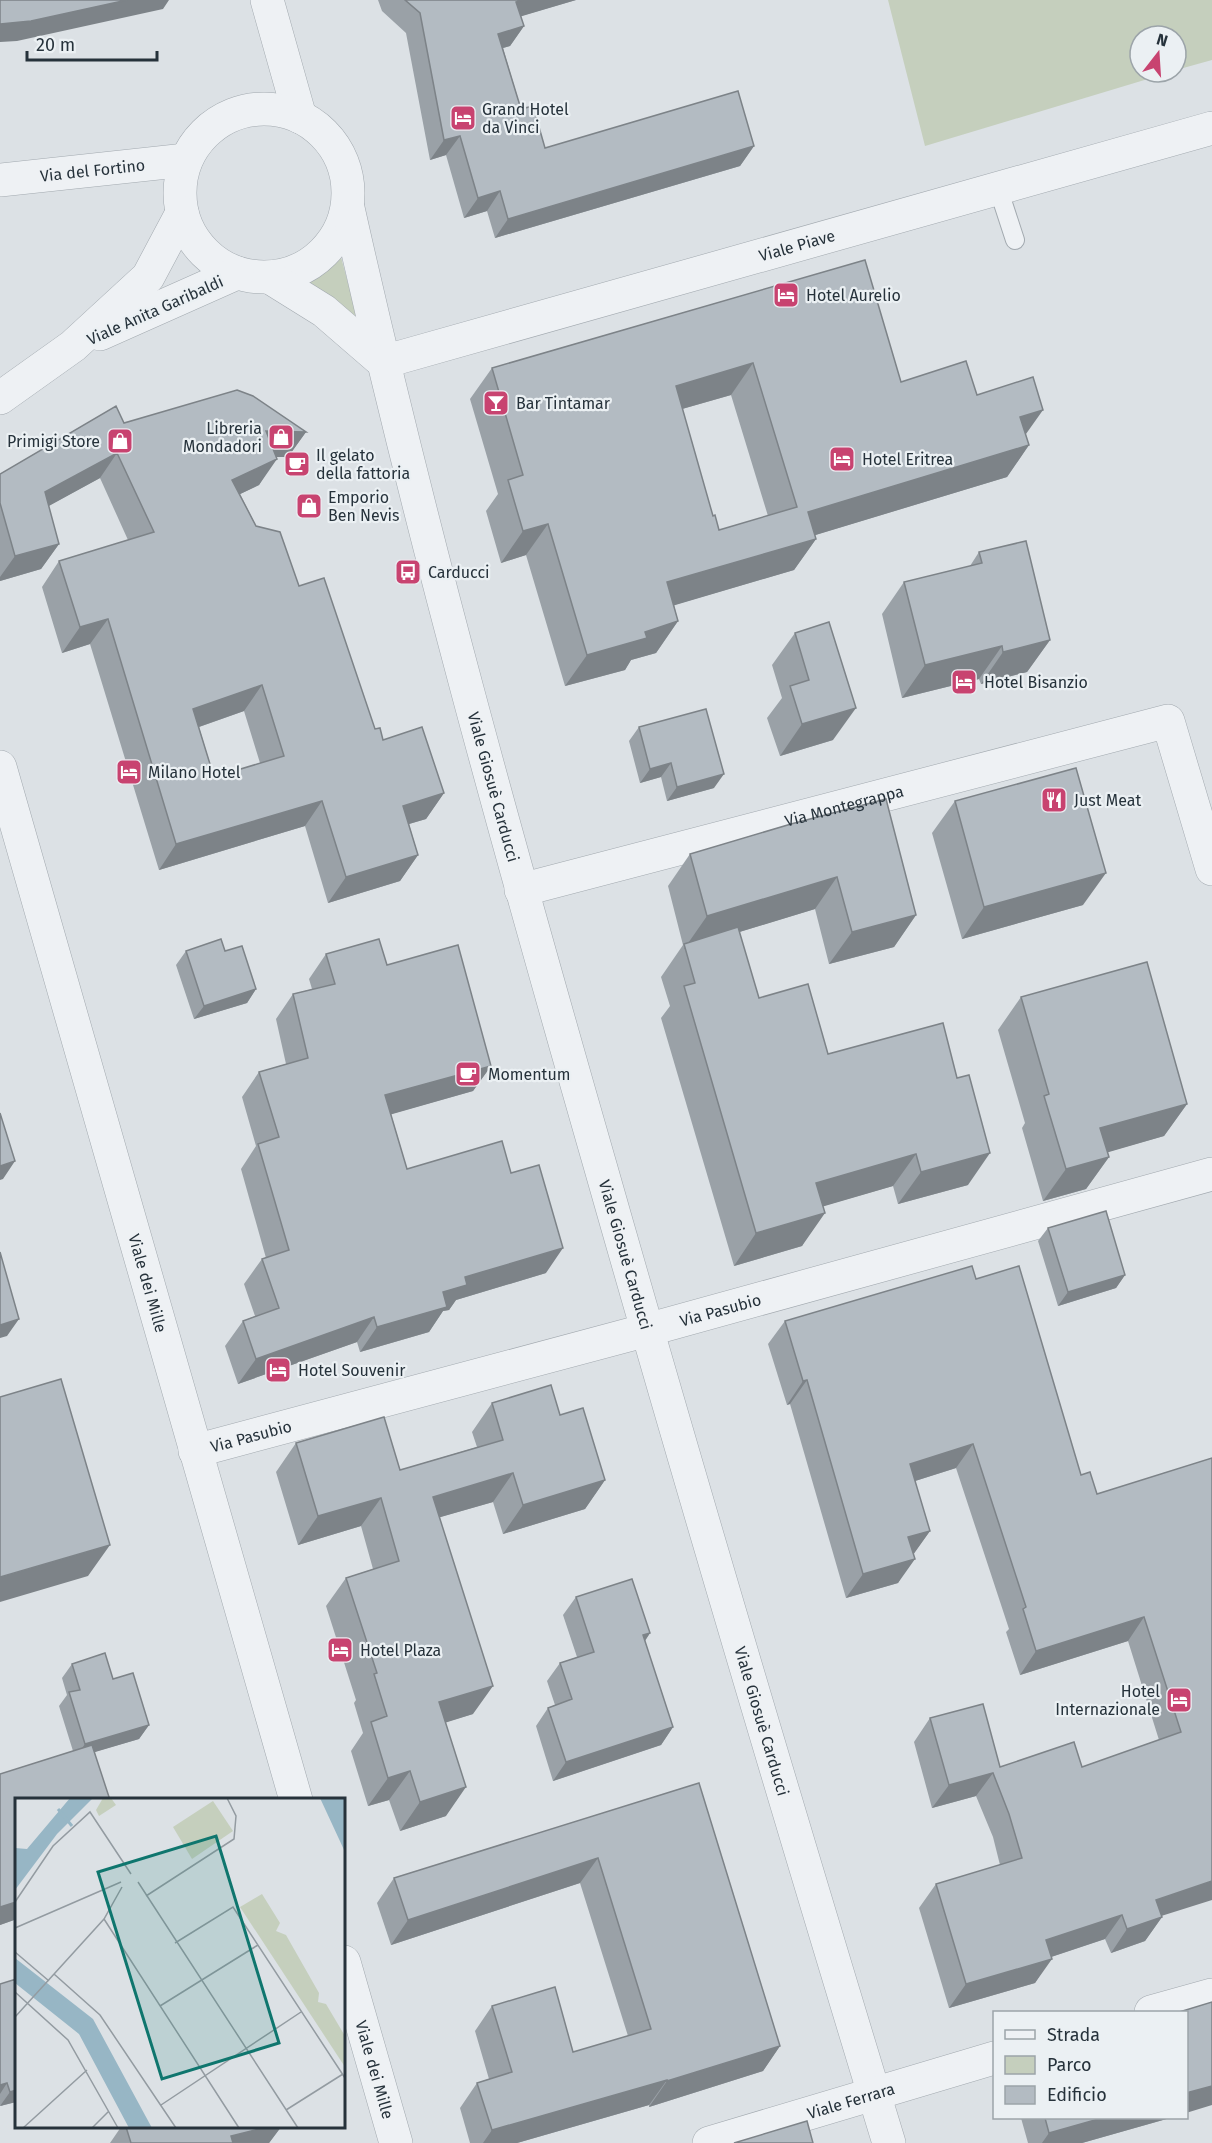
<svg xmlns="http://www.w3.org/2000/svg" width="1212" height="2143" font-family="'Fira Sans',sans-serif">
  <rect width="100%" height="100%" fill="#dce1e5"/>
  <path fill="#c5cfbd" d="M888 0H1212V60L1176 70V36H1140V72H1171L925 146Z
    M341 257 361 332 298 281C317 278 328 271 341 257Z"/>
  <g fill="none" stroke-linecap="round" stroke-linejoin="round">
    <g stroke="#a2a9af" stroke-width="20">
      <path id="service" d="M998 188 1015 240"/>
    </g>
    <g stroke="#a2a9af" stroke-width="34">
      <g id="minor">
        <path d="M267 0 300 117"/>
        <circle cx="264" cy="193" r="84"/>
        <path id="s1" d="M0 180 186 160"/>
        <path id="s2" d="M348 208C420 530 509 848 600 1165 693 1492 790 1818 889 2143"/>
        <path d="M271 278 324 311 383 362"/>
        <path d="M100 334 237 273"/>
        <path id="s3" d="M383 362 1212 128"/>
        <path d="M0 398 73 346 148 277 182 213"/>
        <path id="s4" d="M0 767 296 1800"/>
        <path id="s5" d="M521 890 1168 721 1212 869"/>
        <path id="s6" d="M195 1451 647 1330 1212 1174"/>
        <path id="s7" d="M344 1962 396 2143"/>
        <path d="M1151 2012 1212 1995"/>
        <path id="s8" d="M709 2143 994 2058"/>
      </g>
    </g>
    <use href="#service" stroke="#eef1f4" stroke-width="18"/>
    <use href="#minor" stroke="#eef1f4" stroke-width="33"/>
  </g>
  <path fill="#9aa1a7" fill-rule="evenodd" d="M378 0H576L521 16 524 26 510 46 503 48 521 109 545 148 754 146 740 166 495 238 487 211 464 218 446 155 430 160 406 33 382 11Z
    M865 260 901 382 977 395 1026 435 1029 445 1007 477 815 535 816 539 794 570 674 605 678 621 656 653 631 660 625 670 565 686 526 555 501 563 486 511 498 494 470 399 492 368ZM731 395 768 516 719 530 713 516 682 409Z
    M124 423 306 432 288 457H276L259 485 240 494 256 526 299 586 375 729 383 740 444 793 426 819 409 824 418 855 400 881 328 903 305 826 159 870 90 644 62 653 42 587 59 561 128 540 100 478 48 506 59 544 41 569 0 581V474ZM244 711 260 763 214 777 199 727Z
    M979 552 1050 640 1027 672 981 684 979 679 902 698 882 614 904 582 970 566Z
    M795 633 833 740 780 756 767 718 782 698 772 665Z
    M639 727 714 788 667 801 661 777 640 783 629 741Z
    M955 801 1083 905 962 939 932 833Z
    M791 824 916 915 894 947 829 964 815 909 739 932 759 998 828 1054 968 1185 898 1204 893 1186 823 1206 802 1246 734 1266 661 1018 670 1006 661 977 683 945 668 886 690 854Z
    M186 951H225L256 989 247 1003 194 1019 176 965Z
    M326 954 387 965 491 1066 473 1091 391 1114 407 1169 511 1173 546 1273 456 1300 449 1310 443 1311 429 1332 360 1352 357 1342 238 1384 225 1346 243 1321 255 1316 244 1284 262 1259 266 1258 241 1169 256 1146 242 1097 259 1072 286 1064 276 1019 293 994 312 989 309 979Z
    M1021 997 1187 1104 1164 1136 1107 1152 1109 1157 1086 1189 1043 1201 1022 1128 1025 1123 998 1030Z
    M1048 1228 1125 1275 1116 1288 1058 1306 1038 1241Z
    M976 1279 1081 1475 1097 1494 1212 1458 1162 1917 1145 1941 1111 1953 1105 1939 1051 1957 1035 1983 949 2008 919 1908 936 1884 1000 1865 993 1837 976 1796 932 1808 914 1742 930 1718 1000 1767H1082L1159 1740 1128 1641 1020 1675 1006 1632 1009 1629 956 1468 915 1481 930 1531 913 1554 898 1583 846 1598 790 1404 787 1405 768 1344 785 1321Z
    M492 1403 560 1415 605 1480 585 1509 503 1534 493 1502 440 1517 473 1714 446 1722V1816L400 1831 389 1800 368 1806 351 1751 363 1733 354 1703 356 1700 326 1606 346 1578 373 1569 361 1526 298 1545 276 1472 296 1443 400 1470 477 1447 472 1432Z
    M576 1597 650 1633 645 1641 673 1727 661 1745 553 1781 536 1726 548 1708 555 1705 547 1681 560 1663 577 1657 563 1615Z
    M105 1653 113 1679 133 1673 149 1725 139 1739 94 1752 110 1800H16V1916L14 1920 0 1925V1774L73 1751 59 1706 67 1695 62 1678 72 1664Z
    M699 1783 780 2046 763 2071 649 2107V2105L517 2143H470L460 2108 477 2083 489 2079 475 2031 492 2006 573 2052 628 2036 580 1883 391 1945 377 1903 394 1878Z
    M0 1984 16 2102 0 2106Z
    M1021 2118H1170L1082 2143H1028Z
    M121 2127H281L269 2143H110Z"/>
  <path fill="#7d8388" d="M127 0H169L163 9 17 41 0 42V24Z
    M523 0H576L502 22 516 2Z
    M524 26 510 46 485 53 498 34Z
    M460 136 446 155 430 160 444 140Z
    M754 146 740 166 495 238 508 219Z
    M500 191 487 211 464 218 478 198Z
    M753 363 731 395 654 417 676 386Z
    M1043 410 1021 441 1020 417Z
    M266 431 306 432 288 457H248Z
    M1029 445 1007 477 786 544 808 512Z
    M117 453 100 478 27 518 45 492Z
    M277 459 259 485 215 506 232 480Z
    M548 524 526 555 501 563 523 531Z
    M816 539 794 570 645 614 667 582Z
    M59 544 41 569 0 581V577L15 556Z
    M108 619 90 644 62 653 80 627Z
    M678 621 656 653 631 660 625 670 565 686 587 655 645 632Z
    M1050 640 1027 672 981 684 1003 652Z
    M1002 646 979 679 902 698 925 665Z
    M262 685 244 711 176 735 193 709Z
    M856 708 833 740 780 756 802 724Z
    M671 763 661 777 640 783 650 769Z
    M724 774 714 788 667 801 677 787Z
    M444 793 426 819 385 831 403 806Z
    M322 801 305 826 159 870 176 844Z
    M418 855 400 881 328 903 346 877Z
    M1106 873 1083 905 962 939 984 907Z
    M837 877 815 909 684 949 707 916Z
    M916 915 894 947 829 964 852 932Z
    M256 989 247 1003 194 1019 204 1006Z
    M491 1066 473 1091 368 1121 385 1095Z
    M1187 1104 1164 1136 1078 1161 1100 1128Z
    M990 1153 968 1185 898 1204 921 1172Z
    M916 1154 893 1186 794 1215 816 1183Z
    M1109 1157 1086 1189 1043 1201 1066 1169Z
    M15 1161 3 1179 0 1180V1166Z
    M825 1213 802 1246 734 1266 756 1233Z
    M563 1248 546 1273 456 1300 449 1310 443 1311 429 1332 360 1352 377 1327 443 1292 465 1277Z
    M1125 1275 1116 1288 1058 1306 1068 1292Z
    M374 1317 357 1342 238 1384 256 1359Z
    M19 1319 7 1336 0 1338V1325Z
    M807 1380 790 1404 787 1405 803 1381Z
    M973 1444 956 1468 893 1488 910 1464Z
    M513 1473 493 1502 413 1525 433 1497Z
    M605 1480 585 1509 503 1534 523 1505Z
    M381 1498 361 1526 298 1545 318 1516Z
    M930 1531 913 1555 908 1537Z
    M110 1545 88 1576 0 1602V1577Z
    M915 1559 898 1583 846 1598 863 1574Z
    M1144 1617 1128 1641 1020 1675 1036 1651Z
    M650 1633 638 1651 643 1635Z
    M493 1686 473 1714 419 1731 439 1702Z
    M149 1725 139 1739 75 1758 85 1744Z
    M673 1727 661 1745 553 1781 566 1762Z
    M410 1771 389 1800 368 1806 388 1778Z
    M993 1773 976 1796 932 1808 949 1785Z
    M466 1787 446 1816 400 1831 420 1802Z
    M598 1858 580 1883 391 1945 408 1920Z
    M1212 1881V1900L1139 1923 1156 1900Z
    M16 1902V1916L14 1920 0 1925V1907Z
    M1122 1915 1105 1939 1030 1964 1046 1940Z
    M1162 1917 1145 1941 1111 1953 1127 1929Z
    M1052 1959 1035 1983 949 2008 966 1984Z
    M780 2046 763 2071 649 2107 667 2081Z
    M667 2080 649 2105 517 2143H483L492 2130Z
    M7 2083 0 2094V2085Z
    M1212 2086V2105L1186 2113V2093Z
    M16 2090V2102L0 2106 10 2092Z
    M1102 2118H1170L1082 2143H1042L1049 2133Z
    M267 2127H281L269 2143H227L231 2136Z"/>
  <path fill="#b3bbc2" stroke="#7d8388" stroke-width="1.5" fill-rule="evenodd" d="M0 0H127L31 21 0 24Z
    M405 0H523L516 2 524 26 498 34 521 109 533 106 545 148 738 91 754 146 508 219 500 191 478 198 460 136 444 140 420 13Z
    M865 260 901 382 966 361 977 395 1033 377 1043 410 1020 417 1029 445 808 512 816 539 667 582 678 621 645 632 647 638 587 655 548 524 523 531 508 480 523 475 492 368ZM753 363 797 507 719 530 715 515 713 516 676 386Z
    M237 390 253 396 306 432 266 431 277 459 232 480 256 526 280 532 299 586 324 578 375 729 380 728 383 740 422 727 444 793 403 806 418 855 346 877 322 801 176 844 108 619 80 627 59 561 154 532 117 453 45 492 59 544 15 556 0 503V474L116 406 124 423ZM262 685 284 756 214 777 193 709Z
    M1026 541 1050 640 1003 652 1002 646 925 665 904 582 982 563 979 552Z
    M829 622 856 708 802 724 790 686 809 680 795 633Z
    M706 709 724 774 677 787 671 763 650 769 639 727Z
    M1076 768 1106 873 984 907 955 801Z
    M886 799 916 915 852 932 837 877 707 916 690 854 791 824Z
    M738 927 759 998 808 984 828 1054 943 1023 957 1078 969 1075 990 1153 921 1172 916 1154 816 1183 825 1213 756 1233 684 986 695 983 684 944Z
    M221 939 225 951 242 946 256 989 204 1006 186 951Z
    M379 939 387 965 458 945 491 1066 385 1095 407 1169 502 1141 511 1173 539 1165 563 1248 465 1277 467 1285 443 1292 447 1307 377 1327 374 1317 256 1359 243 1321 279 1308 262 1259 289 1250 258 1144 279 1137 259 1072 308 1058 293 994 335 984 326 954Z
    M1147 962 1187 1104 1100 1128 1109 1157 1066 1169 1044 1096 1049 1094 1021 997Z
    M0 1113 15 1161 0 1166Z
    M1106 1211 1125 1275 1068 1292 1048 1228Z
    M0 1252 19 1319 0 1325Z
    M972 1266 976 1279 1019 1266 1081 1475 1090 1472 1097 1494 1212 1458V1881L1156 1900 1162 1917 1127 1929 1122 1915 1046 1940 1052 1959 966 1984 936 1884 1022 1858 1009 1814 993 1773 949 1785 930 1718 983 1704 1000 1767 1074 1742 1082 1767 1181 1732 1144 1617 1036 1651 1023 1609 1026 1607 973 1444 910 1464 930 1531 908 1537 915 1559 863 1574 807 1380 803 1381 785 1321Z
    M61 1379 110 1545 0 1577V1397Z
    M551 1385 560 1415 583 1408 605 1480 523 1505 513 1473 433 1497 493 1686 439 1702 466 1787 420 1802 410 1771 388 1778 371 1722 387 1716 374 1674 377 1673 346 1578 399 1561 381 1498 318 1516 296 1443 384 1417 400 1470 503 1440 492 1403Z
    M632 1579 650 1633 643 1635 673 1727 566 1762 548 1708 572 1699 560 1663 594 1652 576 1597Z
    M105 1653 113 1679 133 1673 149 1725 85 1744 69 1692 80 1690 72 1664Z
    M92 1745 110 1800H16V1902L0 1907V1774Z
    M699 1783 780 2046 667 2081V2080L492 2130 477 2083 512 2072 492 2006 555 1987 573 2052 651 2029 598 1858 408 1920 394 1878Z
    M16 1979V2090L10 2092 7 2083 0 2085V1984Z
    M1212 2002V2086L1186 2093V2013H1176Z
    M1045 2118H1102L1049 2133Z
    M807 2121 813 2143H734Z
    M126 2127H267L231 2136 233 2143H131Z"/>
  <defs>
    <g id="hotel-square" transform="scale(1.35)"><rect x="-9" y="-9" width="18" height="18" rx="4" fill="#c84370" stroke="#ebf0f3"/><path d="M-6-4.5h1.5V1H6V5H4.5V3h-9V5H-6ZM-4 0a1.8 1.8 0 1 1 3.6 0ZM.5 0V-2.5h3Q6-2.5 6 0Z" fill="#fff"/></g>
    <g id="bar-square" transform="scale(1.35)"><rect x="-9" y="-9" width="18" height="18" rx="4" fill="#c84370" stroke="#ebf0f3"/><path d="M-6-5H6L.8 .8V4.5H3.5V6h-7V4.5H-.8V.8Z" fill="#fff"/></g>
    <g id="shop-square" transform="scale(1.35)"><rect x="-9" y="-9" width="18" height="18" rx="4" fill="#c84370" stroke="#ebf0f3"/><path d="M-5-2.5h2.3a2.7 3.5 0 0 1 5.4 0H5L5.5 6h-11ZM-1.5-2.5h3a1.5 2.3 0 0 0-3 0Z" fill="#fff"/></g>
    <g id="cafe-square" transform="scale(1.35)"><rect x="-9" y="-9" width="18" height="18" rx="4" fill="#c84370" stroke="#ebf0f3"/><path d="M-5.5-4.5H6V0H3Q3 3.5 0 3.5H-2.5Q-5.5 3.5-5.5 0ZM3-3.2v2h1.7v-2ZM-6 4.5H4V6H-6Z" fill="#fff"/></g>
    <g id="bus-square" transform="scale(1.35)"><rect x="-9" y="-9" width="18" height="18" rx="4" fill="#c84370" stroke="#ebf0f3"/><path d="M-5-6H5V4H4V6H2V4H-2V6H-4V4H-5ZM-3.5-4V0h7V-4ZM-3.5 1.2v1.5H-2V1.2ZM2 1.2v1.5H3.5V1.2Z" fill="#fff"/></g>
    <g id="restaurant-square" transform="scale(1.35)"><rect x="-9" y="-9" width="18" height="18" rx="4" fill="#c84370" stroke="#ebf0f3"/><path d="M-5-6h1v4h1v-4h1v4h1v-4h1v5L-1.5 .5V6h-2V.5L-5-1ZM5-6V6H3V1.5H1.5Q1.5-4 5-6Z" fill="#fff"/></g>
  </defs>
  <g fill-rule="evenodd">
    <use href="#hotel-square" x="463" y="118"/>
    <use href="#hotel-square" x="786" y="295"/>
    <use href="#bar-square" x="496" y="403"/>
    <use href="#shop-square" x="281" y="437"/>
    <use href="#shop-square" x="120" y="441"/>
    <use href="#hotel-square" x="842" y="459"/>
    <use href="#cafe-square" x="297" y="464"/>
    <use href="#shop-square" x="309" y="506"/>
    <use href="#bus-square" x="408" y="572"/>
    <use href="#hotel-square" x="964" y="682"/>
    <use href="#hotel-square" x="129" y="772"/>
    <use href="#restaurant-square" x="1054" y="800"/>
    <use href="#cafe-square" x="468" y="1074"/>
    <use href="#hotel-square" x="278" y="1370"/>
    <use href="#hotel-square" x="340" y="1650"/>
    <use href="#hotel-square" x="1179" y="1700"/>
  </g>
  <g text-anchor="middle" stroke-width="4.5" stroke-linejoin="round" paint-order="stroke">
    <g font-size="16" fill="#26323b" stroke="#ebf0f3" text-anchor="start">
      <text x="482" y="115">Grand Hotel<tspan x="482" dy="18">da Vinci</tspan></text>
      <text x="806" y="301">Hotel Aurelio</text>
      <text x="516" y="409">Bar Tintamar</text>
      <text x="262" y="434" text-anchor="end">Libreria<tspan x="262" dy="18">Mondadori</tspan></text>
      <text x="100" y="447" text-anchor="end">Primigi Store</text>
      <text x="316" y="461">Il gelato<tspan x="316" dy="18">della fattoria</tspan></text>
      <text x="862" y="465">Hotel Eritrea</text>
      <text x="328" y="503">Emporio<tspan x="328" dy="18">Ben Nevis</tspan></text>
      <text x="428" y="578">Carducci</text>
      <text x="984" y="688">Hotel Bisanzio</text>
      <text x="148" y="778">Milano Hotel</text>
      <text x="1074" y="806">Just Meat</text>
      <text x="488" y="1080">Momentum</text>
      <text x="298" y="1376">Hotel Souvenir</text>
      <text x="360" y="1656">Hotel Plaza</text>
      <text x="1160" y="1697" text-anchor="end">Hotel<tspan x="1160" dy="18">Internazionale</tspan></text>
    </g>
    <g font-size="16" fill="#26323b" stroke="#ebf0f3">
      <text dy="6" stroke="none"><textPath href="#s1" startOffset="93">Via del Fortino</textPath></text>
      <text dy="6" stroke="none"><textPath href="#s3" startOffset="430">Viale Piave</textPath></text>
      <text transform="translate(155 310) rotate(-24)" y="6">Viale Anita Garibaldi</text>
      <text dy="6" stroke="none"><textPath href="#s2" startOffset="597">Viale Giosuè Carducci</textPath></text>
      <text dy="6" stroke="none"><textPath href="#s5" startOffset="334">Via Montegrappa</textPath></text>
      <text dy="6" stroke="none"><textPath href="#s2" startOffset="1083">Viale Giosuè Carducci</textPath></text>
      <text dy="6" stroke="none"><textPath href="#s4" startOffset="537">Viale dei Mille</textPath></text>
      <text dy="6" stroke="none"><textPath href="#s6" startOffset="544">Via Pasubio</textPath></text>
      <text dy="6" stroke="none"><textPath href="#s6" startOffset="58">Via Pasubio</textPath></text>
      <text dy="6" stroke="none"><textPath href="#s2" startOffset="1569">Viale Giosuè Carducci</textPath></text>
      <text dy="6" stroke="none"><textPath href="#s7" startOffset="112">Viale dei Mille</textPath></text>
      <text dy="6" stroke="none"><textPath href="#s8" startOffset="148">Viale Ferrara</textPath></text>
    </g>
  </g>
  <g transform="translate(15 1798)">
    <rect width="330" height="330" fill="#dce1e5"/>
    <path d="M198 3 218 33 177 61 158 29Z" fill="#c5cfbd"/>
    <path d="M88 0H96L101 7 84 18 81 12ZM247 96 265 125 261 133 271 137 304 195 303 204 311 206 330 238V269L225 109Z" fill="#c5cfbd"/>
    <path d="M55 0H78L42 36 0 92V50L12 51ZM305 0H330V54ZM0 160 78 221 137 330H114L64 236 0 185Z" fill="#97b6c5"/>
    <path fill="none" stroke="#97b6c5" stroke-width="3" d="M43 11 57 28"/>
    <path fill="none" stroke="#939ba1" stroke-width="1.5" d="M123 84 283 330M131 98 219 41 221 18 212 0M0 104 38 48 75 14 116 76M89 121 224 330M0 130 106 84M160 145 218 109 330 280M0 154 34 183M39 176 85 217 161 330M0 194 53 242 103 330M145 208 243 147M0 219 89 121 107 89M146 307 286 214M271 312 328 276M8 330 72 272M77 330 94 313"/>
    <path fill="#0f766e" fill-opacity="0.15" stroke="#0f766e" stroke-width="3" d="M201 38 264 245 147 281 83 74Z"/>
    <rect width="330" height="330" fill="none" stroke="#26323b" stroke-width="3"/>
  </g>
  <rect x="993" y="2011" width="195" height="108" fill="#ebf0f3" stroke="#9ca4a9" stroke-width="1.5"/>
  <rect x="1005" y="2030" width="30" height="9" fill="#eef1f4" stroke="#9ca4a9" stroke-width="1.5"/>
  <text x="1047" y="2041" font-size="18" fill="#26323b">Strada</text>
  <rect x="1005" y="2056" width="30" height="18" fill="#c5cfbd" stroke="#9ca4a9" stroke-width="1.5"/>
  <text x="1047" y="2071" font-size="18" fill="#26323b">Parco</text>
  <rect x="1005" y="2086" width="30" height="18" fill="#b3bbc2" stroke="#9ca4a9" stroke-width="1.5"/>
  <text x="1047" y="2101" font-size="18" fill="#26323b">Edificio</text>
  <g transform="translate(1158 54) rotate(17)"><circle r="28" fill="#ebf0f3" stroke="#9ca4a9" stroke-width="1.5"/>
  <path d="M0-4.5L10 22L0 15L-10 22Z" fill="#c84370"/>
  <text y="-9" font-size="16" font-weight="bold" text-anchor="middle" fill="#26323b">N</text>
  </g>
  <path d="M27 51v9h130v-9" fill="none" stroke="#26323b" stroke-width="3"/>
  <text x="36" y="51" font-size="18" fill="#26323b" stroke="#ebf0f3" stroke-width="4.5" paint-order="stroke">20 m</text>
</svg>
